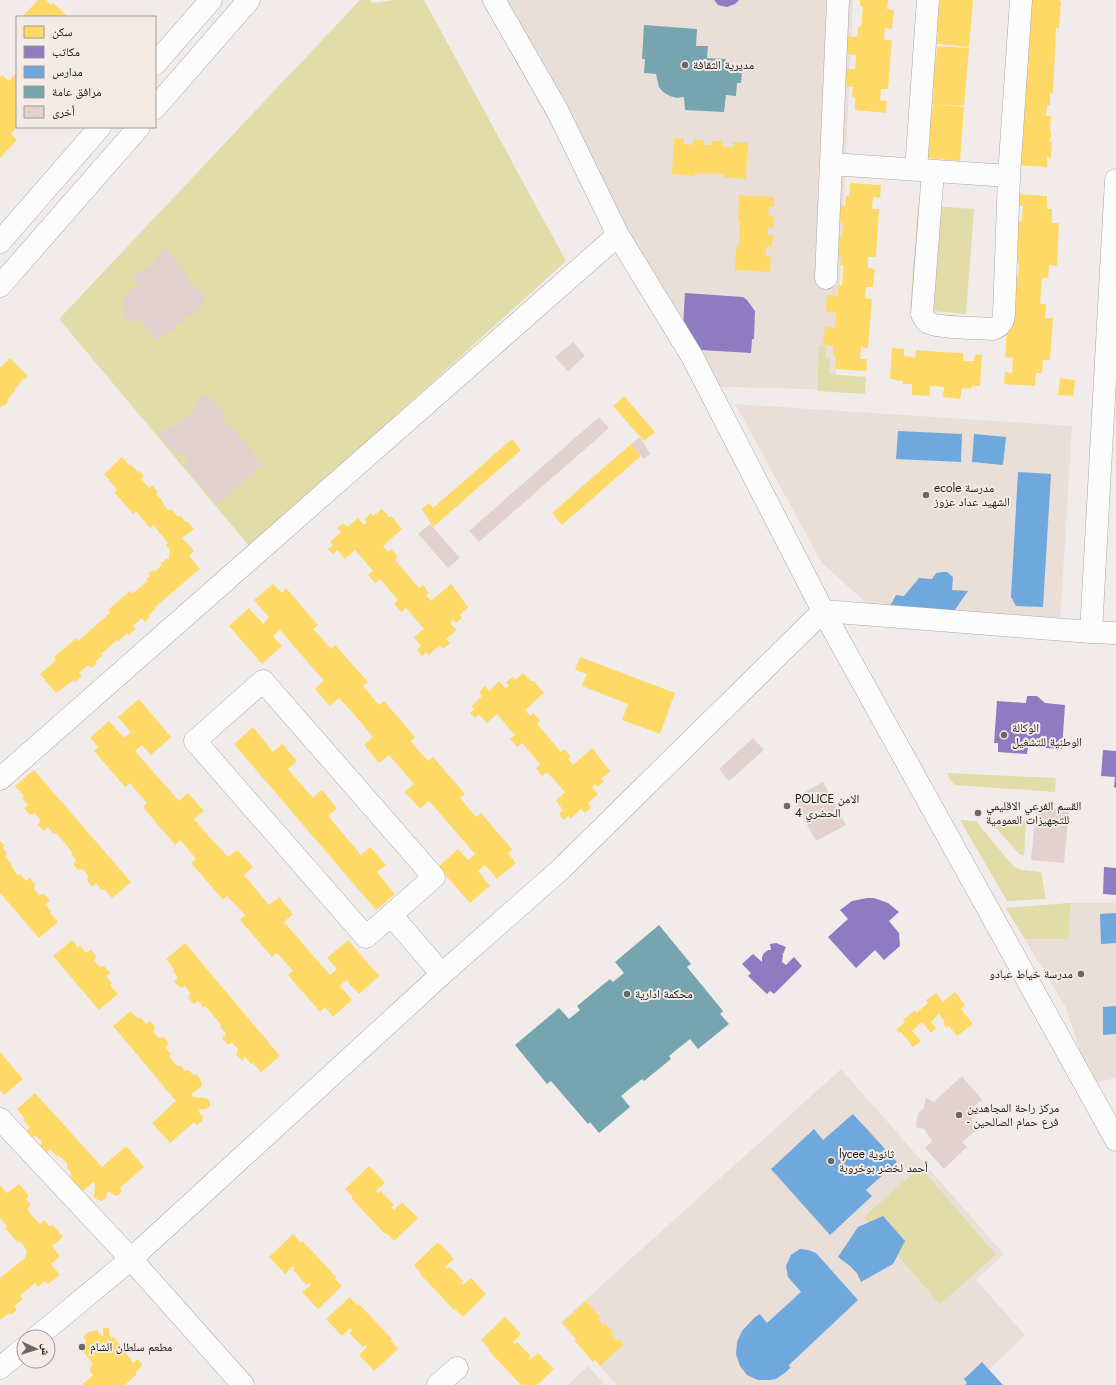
<svg xmlns="http://www.w3.org/2000/svg" width="1116" height="1385" font-family="Jost,'Noto Naskh Arabic',sans-serif">
  <rect width="100%" height="100%" fill="#f1ecea"/>
  <path fill="#eaded9" d="M481 0H853L835 390 698 386Z
    M735 404 1072 426 1060 623 873 609 822 563Z
    M1071 903H1116V1078L1092 1083 1083 1061 1066 1008 1006 908Z
    M841 1069 1004 1254 976 1280 1025 1335 989 1370 1003 1385H617L561 1322Z
    M588 1366 605 1385H568Z"/>
  <path fill="#e2dca9" d="M360 0H370L373 3 395 0H424L566 261 250 547 59 319Z
    M918 205 974 209 966 314 910 309Z
    M819 345 826 346 825 358 830 359 829 374 866 377 865 394 817 391Z
    M947 773 1056 778 1055 792 955 785 950 780Z
    M988 819 1026 821 1024 856 1019 854Z
    M960 820 976 821 1014 867 1023 870 1041 872 1046 899 1007 901Z
    M1071 903 1068 939H1025L1006 908Z
    M920 1167 996 1255 940 1304 864 1217Z"/>
  <path fill="#ffd966" d="M38 0H46L51 5 53 3 68 17H22Z
    M860 0H888L887 9 894 10 892 29 885 28 884 40H892L888 89H881L880 100 887 101 886 113 855 110V97H852L853 87 843 86 844 69H855L856 55 845 54 847 36 857 37 858 27H861L863 7 860 6Z
    M940 0H973L969 47 937 44 938 32H936L938 4 940 5Z
    M1028 0H1059V1H1061L1059 29 1056 28 1053 93H1050V105H1047L1046 116H1051L1050 130H1051V138H1049V141L1052 142 1051 158 1047 157V167L1014 165Z
    M937 46 969 48 964 106 932 104 934 88 931 87 934 60H936Z
    M17 72V127L11 134 17 140 0 158V77L2 75 9 81Z
    M933 104 964 107 960 161 928 158 929 146H927L929 119H931Z
    M674 138 684 139V144L693 145V140H704V145H712V141H723V147H733V142L748 143 746 179 724 177V174L695 173V176L672 174Z
    M850 183 881 185 880 198 873 197 872 209H879L876 257H868V268L875 269 873 287H866L865 298 872 299 868 348 861 347 860 359H867L866 371 835 369 836 356 833 355V346L823 345 825 327 835 328 836 313 826 312 827 295 838 296V285L842 286 843 265H840L841 255 830 254 832 236 842 237 843 223 833 222 835 205 845 206 846 196H849Z
    M1016 194 1047 196V209H1052V223H1059L1057 266 1049 265 1048 278H1042L1040 304H1046L1045 318H1053L1050 360H1043L1042 373H1036L1035 386 1004 384 1005 372 1012 373 1013 358 1005 357 1008 316H1015L1016 301H1009L1011 277H1018L1019 263 1011 262 1014 221H1022L1023 206H1015Z
    M739 195 774 197V207H769L768 216H774L773 228 768 227V235H773L772 247H766V256L771 257 770 272 735 270 736 247H739L740 219H738Z
    M892 348 904 349V356L915 357 916 350 940 352 963 353V361H974L975 354 982 355 980 386H972L971 389 962 388 960 399 943 397 944 387 936 386H930L929 396 912 395V384H902L903 381 890 379Z
    M10 358 28 376 24 380 23 379 14 390 15 391 7 400 9 401 4 406 2 405 0 408V366L1 367Z
    M1060 378 1075 380 1073 396 1058 395Z
    M624 396 655 432 644 441 613 406Z
    M512 439 521 450 433 527 422 509 429 503 433 508Z
    M631 444 641 456 562 525 552 513Z
    M122 457 130 466 131 465 138 472 139 471 144 476 141 479 149 488 152 485 158 492 156 494 164 503 163 504 169 511 171 509 178 517 180 515 186 522 187 521 194 529 182 538 194 551 189 556 200 569 155 607 156 608 149 615 150 617 145 622 142 618 133 626 136 629 129 635 127 633 118 642 117 640 101 654 103 655 95 662 97 664 91 668 88 665 79 673 82 676 75 682 74 680 56 693 40 674 56 660 54 657 76 638 78 641 110 613 108 610 130 591 132 594 148 581 146 579 150 576 148 574 152 570 154 572 162 565 160 564 167 558 168 560 169 559 170 550 166 545 168 543 153 525 150 528 136 511 133 514 114 492 117 490 104 474Z
    M382 509 389 517H392L402 529 383 546 388 552 391 549 398 557 395 560 419 588 423 585 429 593 426 595 431 601 451 584 468 607 460 615 462 618 456 623 453 620 450 623 457 630 446 639 450 643 443 649 440 645 429 655 426 652 422 656 417 650 421 646 414 637 424 629 414 617 406 608 401 612 394 604 398 600 380 579 375 583 368 575 373 571 355 550 345 559 337 550 333 554 328 549 333 545 330 542 341 532 337 528 344 523 347 527 358 518 364 525 367 522 365 519 371 513 373 516Z
    M273 584 282 593 286 588 318 625 313 629 331 649 335 645 368 682 363 686 379 705 384 701 415 737 411 741 419 751 428 761 433 757 465 794 460 798 476 817 481 813 512 849 508 853 516 863 497 879 485 865 478 871 490 886 470 903 438 867 458 849 468 860 475 854 429 801 420 809 405 792 414 784 389 755 379 763 364 745 373 737 352 712 339 698 330 706 315 689 324 681 280 630 273 636 282 646 262 664 229 626 249 608 263 624 269 617 254 600Z
    M580 657 675 693 660 734 622 720 628 704 582 686 587 674 575 670Z
    M523 673 531 681H534L544 693 525 710 530 716 533 713 540 721 537 724 561 752 564 749 571 757 568 759 573 765 592 748 610 771 601 779 604 781 598 787 595 784 592 787 598 794 588 803 591 807 585 813 581 809 571 818 568 816 564 820 559 814 563 810 556 801 565 792 547 772 542 776 536 768 540 764 522 743 517 747 510 739 515 735 497 714 487 723 479 714 475 718 470 713 474 709 472 706 482 696 479 692 485 686 489 691 499 681 505 688 509 686 506 682 513 677 515 680Z
    M139 699 171 737 151 755 142 745 135 751 179 801 188 793 204 811 194 819 206 833 228 857 237 850 253 867 244 875 269 905 279 897 293 914 284 922 330 975 337 969 327 958 348 940 379 976 359 994 346 980 340 986 352 1000 333 1017 325 1007 320 1012 288 975 293 971 277 953 272 957 240 920 245 915 227 896 223 900 191 863 196 859 180 840 175 845 143 807 147 803 139 794 130 783 125 787 94 751 98 747 90 738 109 721 124 738 131 732 118 717Z
    M253 727 273 752 282 744 297 761 288 769 313 798 322 790 337 808 328 816 361 855 370 847 386 865 377 872 395 894 376 910 234 744Z
    M34 770 131 882 112 898 104 889 102 890 96 883 92 887 87 880 88 876 86 873 83 869 78 870 73 864 76 861 71 853 72 852 64 842 56 833 54 834 48 827 44 831 38 825 40 820 35 813 30 815 24 808 28 805 22 798 24 796 15 786Z
    M0 841 4 845 3 848 7 853 5 856 10 862 12 867 18 876 20 874 26 881 30 878 35 884 34 889 39 895 44 894 50 901 45 904 51 911 50 913 58 922 39 938 0 893Z
    M72 940 78 948 80 946 86 953 91 950 96 956 94 961 100 967 104 966 110 973 106 976 112 983 110 985 118 994 99 1010 53 956Z
    M185 943 280 1056 261 1072 253 1063 251 1064 245 1057 242 1061 236 1054 238 1049 232 1043 227 1044 222 1038 226 1034 220 1027 222 1026 205 1006 204 1008 198 1001 194 1004 188 998 190 993 185 986 180 988 174 981 178 978 173 971 174 969 166 959Z
    M955 992 965 1005 961 1009 973 1024 957 1036 949 1026 947 1028 943 1024 945 1022 939 1014 931 1022 936 1028 931 1033 922 1022 912 1031 921 1041 913 1047 901 1032 899 1033 896 1030 905 1022 903 1020 915 1010 916 1013 928 1003 926 1000 936 993 943 1002Z
    M131 1011 138 1019 140 1017 146 1024 150 1021 155 1027 153 1032 159 1038 164 1037 169 1044 165 1047 171 1054 169 1056 177 1066H181L185 1071 189 1070 193 1075 197 1074 202 1083 201 1087 192 1094 193 1097 206 1098 210 1101V1106L206 1109H200L199 1112 203 1117 202 1121 197 1125 194 1122 170 1143 152 1123 176 1101 113 1026Z
    M0 1052 23 1079 4 1095 0 1090Z
    M35 1093 102 1167 126 1146 144 1167 120 1188 122 1191 118 1196 114 1195 110 1192H107L106 1198 102 1201 98 1200 94 1197 95 1184 93 1182 84 1190 80 1191 72 1184 73 1181 70 1176 71 1172 67 1168V1163L58 1155 56 1156 50 1149 46 1153 40 1147 42 1142 36 1136 31 1137 26 1131 30 1127 23 1120 25 1119 17 1109Z
    M369 1166 385 1183 376 1191 378 1193 381 1191 394 1205 392 1207 394 1210 402 1202 418 1218 394 1241 386 1233 385 1234 351 1198 353 1197 345 1189Z
    M19 1184 29 1196 26 1199 31 1205 27 1209 33 1217 40 1224 44 1220 50 1227 52 1224 63 1237 52 1246 60 1256 51 1264 60 1275 48 1284 45 1281 38 1287 35 1283 20 1296 23 1299 14 1306 17 1310 11 1315 9 1313 0 1320V1278L25 1258 27 1250 19 1241 18 1243 11 1235 5 1228 7 1226 0 1218V1185L7 1193Z
    M293 1234 301 1243 302 1241 313 1252 336 1277 335 1279 342 1286 318 1309 302 1292 311 1285 309 1283 306 1285 293 1270 295 1268 293 1266 285 1274 269 1257Z
    M438 1242 454 1259 445 1267 447 1269 450 1267 463 1281 461 1283 463 1285 471 1278 486 1294 463 1317 455 1309 454 1310 420 1274 421 1273 414 1265Z
    M350 1297 357 1305 359 1304 392 1339 391 1341 398 1349 374 1371 359 1355 367 1347 365 1345 363 1347 349 1333 352 1331 350 1328 342 1336 326 1319Z
    M586 1301 600 1317 598 1319 603 1325 605 1323 613 1332 611 1334 617 1341 619 1339 624 1344 600 1366 595 1360 593 1362 574 1340 576 1339 562 1323Z
    M505 1317 521 1334 513 1342 515 1344 517 1342 531 1356 528 1359 530 1360 538 1353 554 1369 537 1385H524L523 1384 521 1385 488 1350 489 1348 481 1340Z
    M103 1328H109L110 1337 115 1338 133 1363 138 1359 142 1364V1366L136 1372V1375L125 1385H82L93 1375 90 1371 91 1366 93 1364 80 1347 86 1341 83 1337 89 1332 97 1330 103 1337Z"/>
  <path fill="#8e7cc3" d="M714 0H739L735 4 727 7 718 5Z
    M685 293 743 297 747 300 755 311 754 339H752L751 353 701 350 696 348 683 327Z
    M1027 696H1037L1045 703 1065 705 1062 749 1028 747 1027 754 998 752V743H994L997 701 1026 703Z
    M1103 750 1116 751V788L1114 787 1115 777 1101 776Z
    M1104 867 1116 868V895L1103 894Z
    M867 898H874L888 903 899 912 889 921 899 933 900 946 884 960 875 950 856 968 828 937 848 919 840 910 852 901Z
    M776 943 786 947 783 954 782 953 783 955 782 962 786 965 794 957 802 966 774 994 770 991 767 994 748 976 751 973 742 964 753 954 762 962V957L764 953 768 950H771L770 944Z"/>
  <path fill="#6fa8dc" d="M898 431 962 434 961 462 896 459Z
    M974 434 1006 437 1003 465 972 462Z
    M1018 472 1051 474 1043 607 1016 606 1011 597Z
    M943 572H947L953 577 952 590 968 591 952 614 888 610 896 595 904 596 919 578 932 579 936 573Z
    M1116 913V943L1101 944 1100 914Z
    M1116 1006V1034L1103 1035V1007Z
    M853 1114 897 1162 866 1190 872 1196 830 1235 771 1169 814 1129 823 1140Z
    M883 1216 905 1241 893 1264 861 1282 857 1273 850 1266 838 1257 858 1227Z
    M800 1249 808 1250 816 1253 858 1300 789 1365 790 1368 786 1372 776 1379 770 1380H758L747 1375 740 1366 736 1354 737 1342 742 1331 755 1317 760 1314 767 1323 801 1292 788 1277 786 1266 791 1255Z
    M982 1362 1003 1385H965L967 1383 964 1379Z"/>
  <path fill="#76a5af" d="M644 25 697 29 696 46H708L707 58 726 59 725 70 742 72 741 83H737L736 96 726 95 724 112 685 110 684 97 677 98 670 96 663 92 659 87 656 74 644 73 645 59H642Z
    M659 925 691 964 687 967 723 1011 720 1014 729 1024 698 1049 690 1039 669 1056 671 1059 644 1081 642 1079 621 1096 630 1107 599 1133 590 1122 588 1124 551 1081 547 1084 515 1045 559 1008 569 1019 580 1010 577 1006 610 979 613 982 624 973 615 962Z"/>
  <path fill="#e3d1d0" d="M164 248 185 273 189 282 194 287 198 289 206 298 192 315H188L185 316V321L183 323H178L176 325 175 329 156 340 137 316 129 323 125 317 123 306V301L129 291 139 285 131 276 151 266Z
    M573 342 585 356 568 371 555 357Z
    M206 394 212 402 214 400 225 414 221 418 228 427 230 425 262 465 217 505 184 465 189 461 181 452 176 456 158 434 169 425 172 429 198 407 195 404Z
    M599 417 609 428 479 542 469 531Z
    M640 437 650 454 644 459 631 444Z
    M430 524 460 558 448 568 418 534Z
    M753 738 764 750 729 781 719 769Z
    M823 782 846 825 816 841 793 799Z
    M1036 807 1069 810 1064 863 1031 860Z
    M962 1076 982 1100 973 1107 972 1122 978 1129 962 1142 967 1147 944 1169 925 1148 932 1141 924 1129 916 1127 918 1113 924 1108 926 1098 934 1102Z"/>
  <g fill="none" stroke-linecap="round" stroke-linejoin="round">
    <g stroke="#aaa6a5" stroke-width="23">
      <path id="minor" d="M831 164 1009 176
        M916 170 928 0
        M933 171 922 314C924 318 925 321 929 323 939 328 980 328 993 329 1000 326 1003 323 1004 315L1009 176 1021 0
        M826 278 838 0
        M1091 632 1116 633
        M263 681 434 877 366 937 195 741Z
        M391 915 442 974
        M438 1385 457 1368"/>
    </g>
    <g stroke="#aaa6a5" stroke-width="23">
      <path id="tertiary" d="M0 779 618 235
        M0 1119 131 1259 243 1385
        M37 1337 131 1259 442 974 561 869 823 611 1091 632 1116 180
        M0 1368 24 1348"/>
    </g>
    <g stroke="#aaa6a5" stroke-width="23">
      <path id="secondary" d="M494 0 557 110 618 235 693 358 823 611 1116 1140
        M155 64 211 0
        M155 108 249 0
        M0 242 100 127
        M0 286 139 127"/>
    </g>
    <use href="#minor" stroke="#fdfcfc" stroke-width="22"/>
    <use href="#tertiary" stroke="#fdfcfc" stroke-width="22"/>
    <use href="#secondary" stroke="#fdfcfc" stroke-width="22"/>
  </g>
  <g fill="#6b6765" stroke="#f4ebe7" stroke-width="1.5">
    <circle cx="685" cy="65" r="4"/>
    <circle cx="926" cy="495" r="4"/>
    <circle cx="1004" cy="735" r="4"/>
    <circle cx="787" cy="806" r="4"/>
    <circle cx="978" cy="813" r="4"/>
    <circle cx="1081" cy="974" r="4"/>
    <circle cx="627" cy="994" r="4"/>
    <circle cx="959" cy="1115" r="4"/>
    <circle cx="831" cy="1161" r="4"/>
    <circle cx="82" cy="1347" r="4"/>
  </g>
  <g text-anchor="middle" stroke-width="4" stroke-linejoin="round" paint-order="stroke">
    <g font-size="12" fill="#23201e" stroke="#f4ebe7" text-anchor="start">
      <text x="693" y="69">مديرية الثقافة</text>
      <text x="934" y="492">ecole مدرسة<tspan x="934" dy="14">الشهيد عداد عزوز</tspan></text>
      <text x="1012" y="732">الوكالة<tspan x="1012" dy="14">الوطنية للتشغيل</tspan></text>
      <text x="795" y="803">POLICE الامن<tspan x="795" dy="14">الحضري 4</tspan></text>
      <text x="986" y="810">القسم الفرعي الاقليمي<tspan x="986" dy="14">للتجهيزات العمومية</tspan></text>
      <text x="1073" y="978" text-anchor="end">مدرسة خياط عبادو</text>
      <text x="635" y="998">محكمة ادارية</text>
      <text x="967" y="1112">مركز راحة المجاهدين<tspan x="967" dy="14">- فرع حمام الصالحين</tspan></text>
      <text x="839" y="1158">lycee ثانوية<tspan x="839" dy="14">أحمد لخضر بوخروبة</tspan></text>
      <text x="90" y="1351">مطعم سلطان الشام</text>
    </g>
  </g>
  <rect x="16" y="16" width="140" height="112" fill="#f4ebe7" stroke="#a09a97"/>
  <rect x="24" y="26" width="20" height="12" fill="#ffd966" stroke="#a09a97"/>
  <text x="52" y="36" font-size="12" fill="#23201e">سكن</text>
  <rect x="24" y="46" width="20" height="12" fill="#8e7cc3" stroke="#a09a97"/>
  <text x="52" y="56" font-size="12" fill="#23201e">مكاتب</text>
  <rect x="24" y="66" width="20" height="12" fill="#6fa8dc" stroke="#a09a97"/>
  <text x="52" y="76" font-size="12" fill="#23201e">مدارس</text>
  <rect x="24" y="86" width="20" height="12" fill="#76a5af" stroke="#a09a97"/>
  <text x="52" y="96" font-size="12" fill="#23201e">مرافق عامة</text>
  <rect x="24" y="106" width="20" height="12" fill="#e3d1d0" stroke="#a09a97"/>
  <text x="52" y="116" font-size="12" fill="#23201e">أخرى</text>
  <g transform="translate(36 1349) rotate(94)"><circle r="19" fill="#f4ebe7" stroke="#a09a97"/>
  <path d="M0-3L7 15L0 10L-7 15Z" fill="#6b6765"/>
  <text y="-6" font-size="11" font-weight="bold" text-anchor="middle" fill="#23201e">ش</text>
  </g>
</svg>
